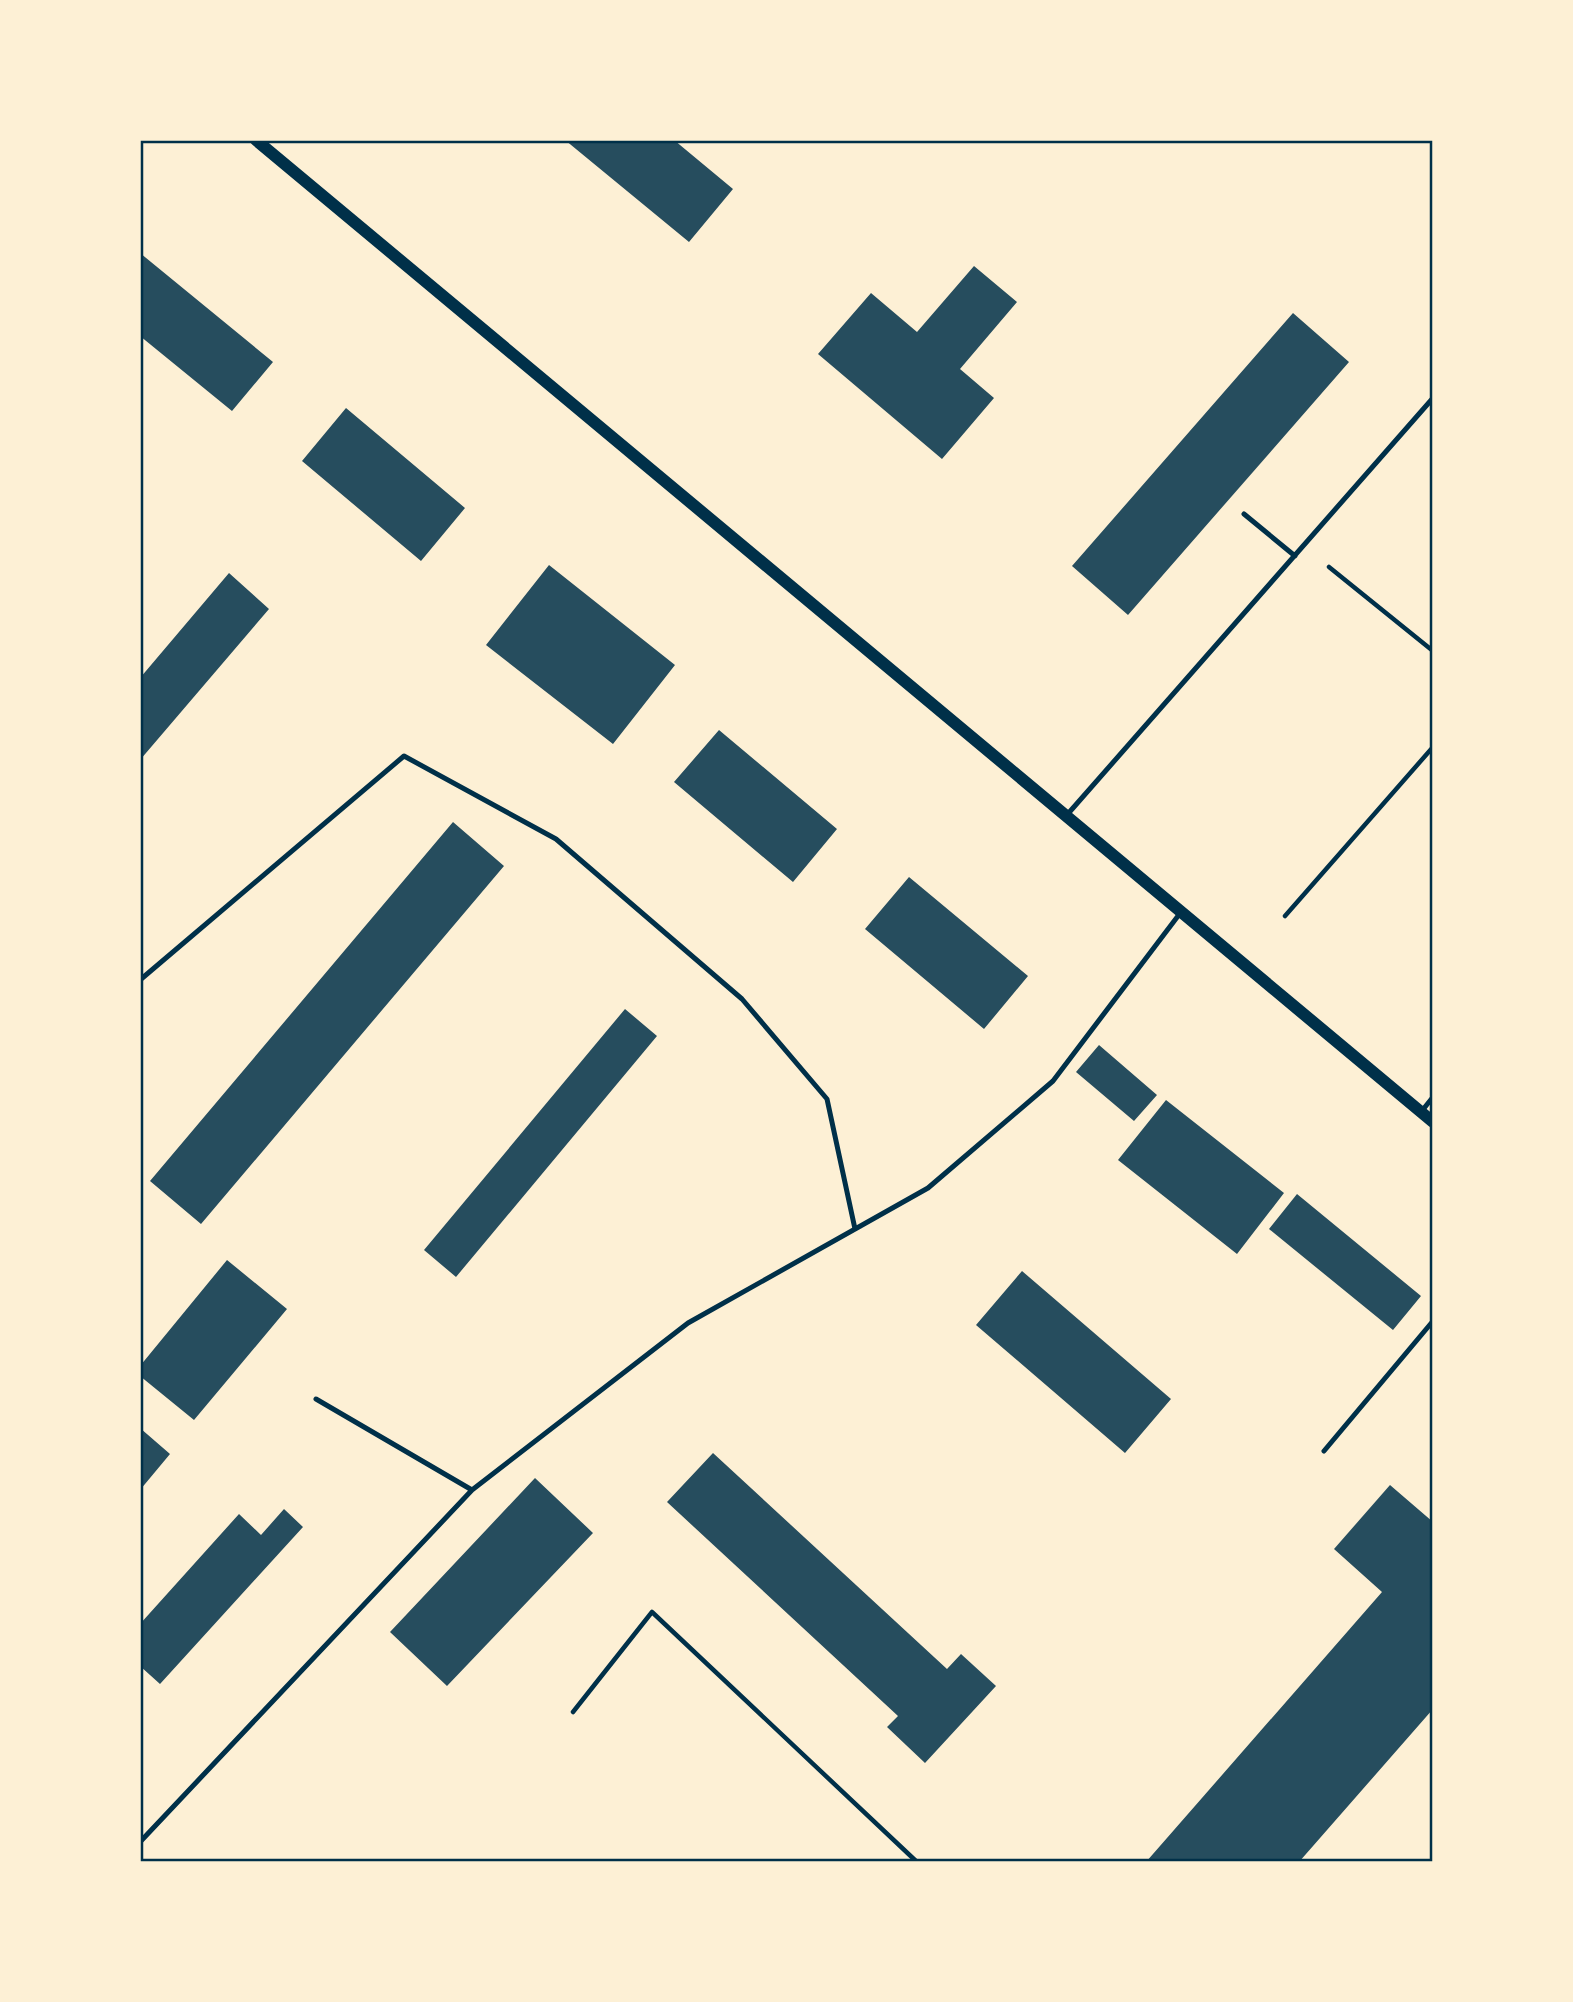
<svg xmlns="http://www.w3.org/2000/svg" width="1573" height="2002" font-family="'Fira Sans Condensed',sans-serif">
  <rect width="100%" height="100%" fill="#fdf0d5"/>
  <path fill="#264d5e" d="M565 140H674L733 189 689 242Z
    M140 253 273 362 232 411 140 336Z
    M974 266 1017 302 960 369 994 398 942 459 818 354 871 293 917 332Z
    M1293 313 1349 362 1128 615 1072 566Z
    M346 408 465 508 421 561 302 461Z
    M549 565 675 665 613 744 486 645Z
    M229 573 269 609 140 760V678Z
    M719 730 837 829 793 882 674 782Z
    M453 822 504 866 201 1224 150 1181Z
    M909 877 1028 976 984 1029 865 929Z
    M625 1009 657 1036 456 1277 424 1250Z
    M1099 1045 1157 1095 1134 1121 1076 1072Z
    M1166 1100 1284 1193 1237 1254 1118 1160Z
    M1297 1194 1421 1296 1393 1330 1269 1229Z
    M227 1260 287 1309 194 1420 140 1376V1366Z
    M1022 1271 1171 1399 1125 1453 976 1325Z
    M140 1428 170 1454 140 1490Z
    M713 1453 947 1669 961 1654 996 1686 925 1763 887 1727 898 1716 667 1502Z
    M535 1478 593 1533 447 1686 390 1632Z
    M1390 1485 1433 1522V1709L1299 1862H1146L1382 1592 1334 1549Z
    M284 1509 303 1527 160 1684 140 1666V1624L239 1514 261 1535Z"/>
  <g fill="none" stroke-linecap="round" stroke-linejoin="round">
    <path stroke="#003049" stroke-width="4.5" d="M1329 567 1433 651
      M1285 916 1433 747
      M573 1712 652 1612 917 1862"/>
    <path stroke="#003049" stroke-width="5" d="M1244 514 1295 556
      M1066 816 1433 398
      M140 980 404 756 556 839 742 999 827 1099 855 1229
      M1421 1112 1433 1097
      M316 1399 472 1490 688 1323 928 1188 1053 1081 1181 912
      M1324 1451 1433 1321
      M140 1842 472 1490"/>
    <path stroke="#003049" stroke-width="12" d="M256 140 1433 1122"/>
  </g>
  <rect width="1573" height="2002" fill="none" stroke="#fdf0d5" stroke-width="284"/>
  <rect x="142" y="142" width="1289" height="1718" fill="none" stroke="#003049" stroke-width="2.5"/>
</svg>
